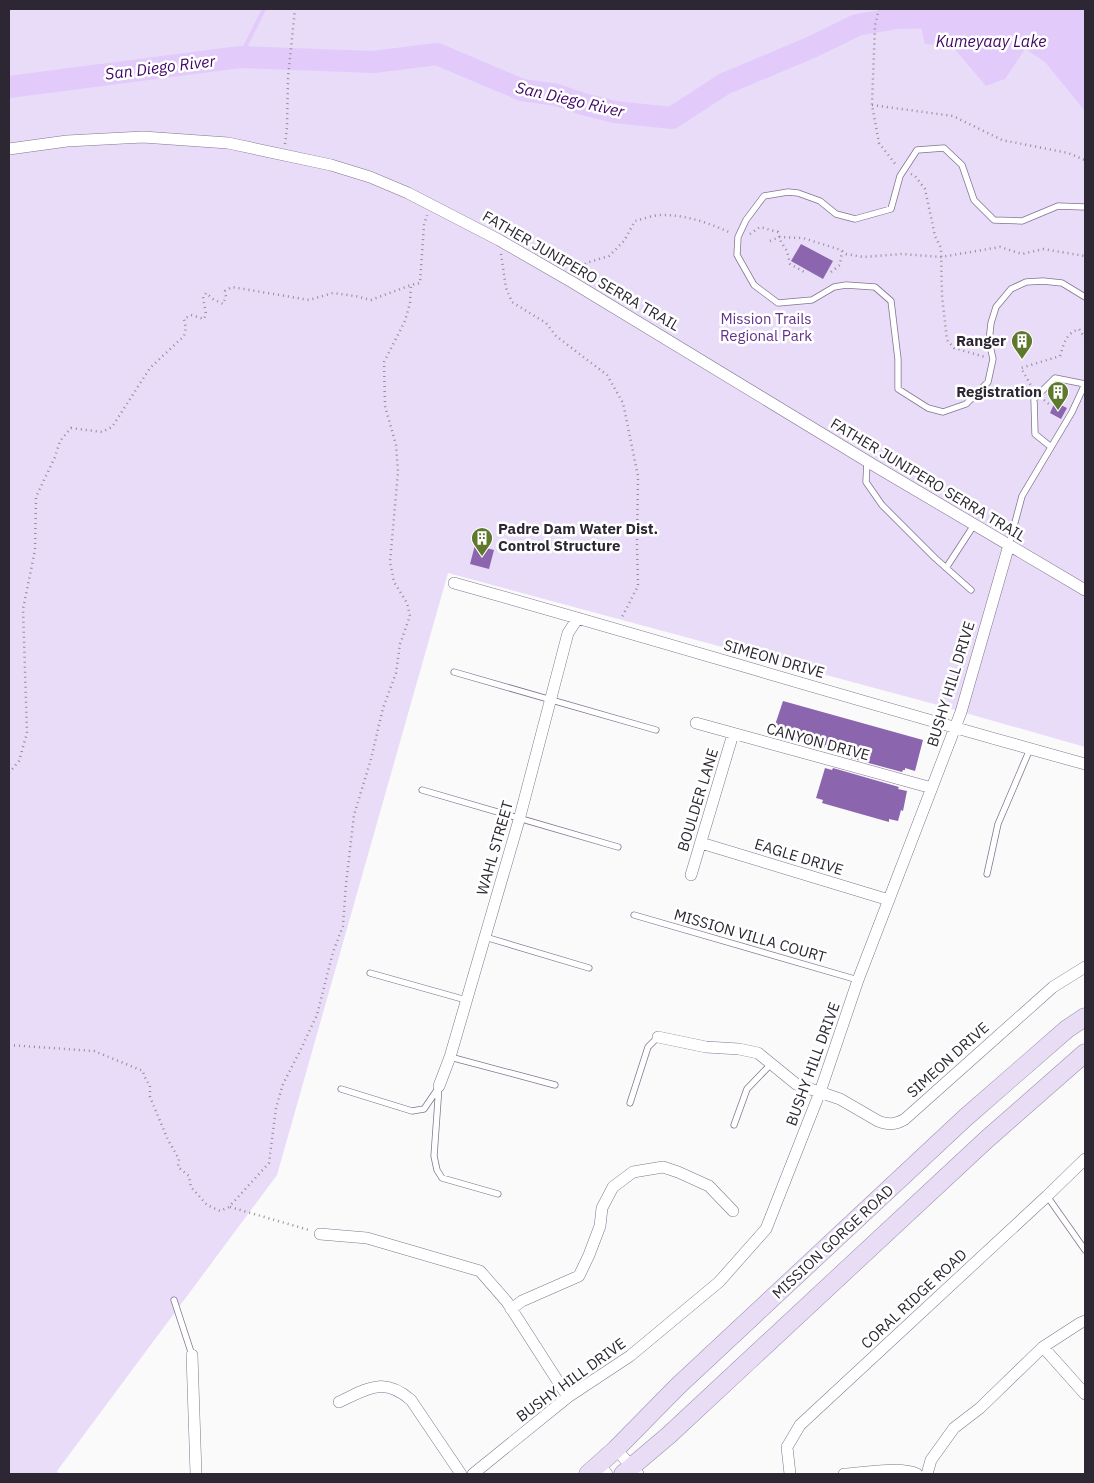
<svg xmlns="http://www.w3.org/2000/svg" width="1094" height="1483" font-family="'IBM Plex Sans',sans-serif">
  <rect width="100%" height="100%" fill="#fafafa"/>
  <path fill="#e9dcf8" d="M9 9H1085V747L934 704 448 573 277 1175 57 1471 59 1474H9Z"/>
  <path fill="#e2cbfb" d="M917 9H1085V111L1045 62 1025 49 1005 79 986 86 952 46 925 44Z"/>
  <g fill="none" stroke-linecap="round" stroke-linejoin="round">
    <path stroke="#e2cbfb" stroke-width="4" d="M240 57 264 9"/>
    <path stroke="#e2cbfb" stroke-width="22" d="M9 87 240 57 373 62 437 54 522 90 557 95 583 104 615 112 672 118 724 84 812 47 857 25 897 18 948 17"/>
  </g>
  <path fill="#8b66af" d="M801 244 833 261 823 279 791 261Z
    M1055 402 1067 408 1061 419 1050 413Z
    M475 545 494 550 489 569 470 564Z
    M783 701 923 740 915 771 905 768V770H903L902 772 850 758 851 753 840 749 825 745 824 748 782 736V734L773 731Z
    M825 768 832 770 833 768 899 787 898 789 907 791 903 811 901 810 898 821 889 819V822L822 803 823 800 816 798Z"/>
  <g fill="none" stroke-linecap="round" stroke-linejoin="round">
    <g stroke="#827590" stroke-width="7">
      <path id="lane" d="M1085 207 1058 206 1022 221 994 220 974 200 962 165 944 148 917 150 900 176 891 209 855 219 836 214 820 201 798 193 788 192 764 196 746 220 738 237 737 255 754 285 778 303 812 300 834 287 846 285 875 287 891 301 898 359V389L928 408 943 412 966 404 988 382 993 359 989 341 991 323 996 307 1011 289 1026 282 1043 281 1062 283 1085 297
        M1051 447 1035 434 1034 399 1055 378 1085 384
        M867 461 866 482 882 505 935 558 971 590
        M1009 545 1022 496 1072 412 1085 384
        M946 568 974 525
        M454 672 656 730
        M422 790 618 847
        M987 874 998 824 1030 749
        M634 915 858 980
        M485 937 589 968
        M370 973 466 1000
        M450 1057 555 1085
        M439 1086 434 1156 437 1170 442 1178 498 1194
        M341 1089 412 1111 424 1109 439 1087
        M630 1103 648 1047 658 1037
        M734 1125 747 1089 771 1064
        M1047 1196 1085 1250
        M174 1300 192 1355"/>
    </g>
    <g stroke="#827590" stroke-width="12">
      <path id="street" d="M9 149 67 141 143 137 228 143 331 165 370 177 408 193 499 240 572 282 875 466 1085 590
        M454 583C665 642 874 706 1085 764
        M696 723 932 788
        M701 843 889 900
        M691 875 733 734
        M658 1037 706 1047 739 1049 758 1053 796 1084 840 1099 878 1121C888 1125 895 1125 905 1119L1053 987 1085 967
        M439 1086 450 1057 519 820 568 633 578 618
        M320 1234 367 1238 480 1271 507 1302 568 1397
        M511 1309 522 1301 579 1276 589 1255 600 1226 602 1208 613 1187 633 1172 663 1167 678 1172 709 1186 733 1211
        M1043 1347 1085 1394
        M192 1355 196 1474
        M339 1402C367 1389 383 1376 411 1400L461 1474
        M616 1449 638 1474
        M599 1464 607 1474
        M473 1474 568 1397 630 1356 719 1282 766 1229 820 1092 858 980 961 712 1009 545
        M790 1474 787 1447 800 1425 1047 1196 1085 1159
        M844 1474C862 1473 903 1466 917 1474
        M927 1474 931 1460 954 1428 980 1408 1043 1347 1080 1323 1085 1321"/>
    </g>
    <g stroke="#9d8fae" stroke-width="19">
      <path id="primary" d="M588 1474 616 1449 678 1386 965 1118 1067 1029 1085 1017
        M623 1474 669 1435 986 1140 1085 1053"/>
    </g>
    <path stroke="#918e94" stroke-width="2.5" stroke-dasharray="1 4" stroke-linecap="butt" d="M879 9 875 25 872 105 879 143 896 165
      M872 105 953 116 1002 140 1068 153 1085 160
      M285 144 287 127 288 77 295 9
      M911 174 915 176 925 189 935 236 941 248 942 296 947 340 954 348 985 357
      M750 234 760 227 778 232 781 242 787 251 790 264 806 273
      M770 241 779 237 803 238 841 250 846 254 863 257 902 254 941 257 1000 247 1022 254 1043 249 1085 256
      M501 254 506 288 512 302 546 323 556 336 607 375 623 403 638 476 637 544 638 586 621 619
      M579 272 586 263 609 256 624 241 635 221C643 219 653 215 662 215 687 215 709 223 731 233
      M831 272 840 265 842 251
      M1033 389 1021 368 1060 356C1064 344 1065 334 1079 329L1085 338
      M1044 400 1049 404
      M9 773 19 761 27 733 23 609 35 550 36 497 55 457 60 441 71 428 102 432 112 427 150 368 184 336 186 328 184 319 191 315 204 319 206 314 203 297 206 293 213 299 223 304 226 297 225 291 232 287 309 300 333 293 355 296 371 300 411 285 420 283 424 225 427 215
      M9 1045 94 1051 143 1071 144 1076 150 1086V1097L168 1140 179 1159 178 1167 189 1176 191 1187 207 1205 220 1211 229 1207 269 1163 276 1108 283 1084 300 1051 317 1015 333 952 343 926 346 884 354 815 371 759 383 708 396 673 400 644 410 616 407 603 394 582 390 562 398 472 396 445 385 406 384 362 405 321 410 303 411 285
      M230 1207 309 1230"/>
    <use href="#lane" stroke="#fff" stroke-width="5.5"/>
    <use href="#street" stroke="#fff" stroke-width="11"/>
    <use href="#primary" stroke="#e9ddf6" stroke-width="18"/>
  </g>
  <defs>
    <g id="building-pin" transform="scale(1.125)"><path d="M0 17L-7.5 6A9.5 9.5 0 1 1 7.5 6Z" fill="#5e792d" stroke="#fff"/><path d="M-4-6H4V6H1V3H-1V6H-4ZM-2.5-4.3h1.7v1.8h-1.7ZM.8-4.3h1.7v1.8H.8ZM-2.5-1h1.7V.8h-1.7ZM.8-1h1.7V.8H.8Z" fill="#fff"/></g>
  </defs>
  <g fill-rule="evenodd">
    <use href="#building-pin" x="1022" y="341"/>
    <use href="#building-pin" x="1058" y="392"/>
    <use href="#building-pin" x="482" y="538"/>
  </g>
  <g text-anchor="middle" stroke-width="5" stroke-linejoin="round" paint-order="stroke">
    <g font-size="15" fill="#2c2732" stroke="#fff">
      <text transform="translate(581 271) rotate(30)" y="5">FATHER JUNIPERO SERRA TRAIL</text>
      <text transform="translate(928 480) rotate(31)" y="5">FATHER JUNIPERO SERRA TRAIL</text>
      <text transform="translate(774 659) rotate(16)" y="5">SIMEON DRIVE</text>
      <text transform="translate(951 684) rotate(-73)" y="5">BUSHY HILL DRIVE</text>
      <text transform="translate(818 742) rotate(15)" y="5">CANYON DRIVE</text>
      <text transform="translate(698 800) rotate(-73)" y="5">BOULDER LANE</text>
      <text transform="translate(495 848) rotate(-74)" y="5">WAHL STREET</text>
      <text transform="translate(799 857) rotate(17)" y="5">EAGLE DRIVE</text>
      <text transform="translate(750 936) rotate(16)" y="5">MISSION VILLA COURT</text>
      <text transform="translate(948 1060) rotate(-42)" y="5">SIMEON DRIVE</text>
      <text transform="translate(813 1064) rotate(-70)" y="5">BUSHY HILL DRIVE</text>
      <text transform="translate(833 1242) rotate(-43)" y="5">MISSION GORGE ROAD</text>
      <text transform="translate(914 1299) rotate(-43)" y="5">CORAL RIDGE ROAD</text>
      <text transform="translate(571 1380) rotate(-36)" y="5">BUSHY HILL DRIVE</text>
    </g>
    <g font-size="15" fill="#63328c" stroke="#fff">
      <text x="766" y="324">Mission Trails<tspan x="766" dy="17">Regional Park</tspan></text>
    </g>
    <g font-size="15" font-weight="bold" fill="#2c2732" stroke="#fff" text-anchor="end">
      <text x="1006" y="346">Ranger</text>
      <text x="1042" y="397">Registration</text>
      <text x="498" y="534" text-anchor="start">Padre Dam Water Dist.<tspan x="498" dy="17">Control Structure</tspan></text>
    </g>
    <g font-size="16" font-style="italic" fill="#3f0464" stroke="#fff">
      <text x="991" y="47">Kumeyaay Lake</text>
      <text transform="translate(160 67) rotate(-7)" y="6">San Diego River</text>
      <text transform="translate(570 99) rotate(13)" y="6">San Diego River</text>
    </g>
  </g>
  <rect width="1094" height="1483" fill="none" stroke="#2c2732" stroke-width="20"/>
</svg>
